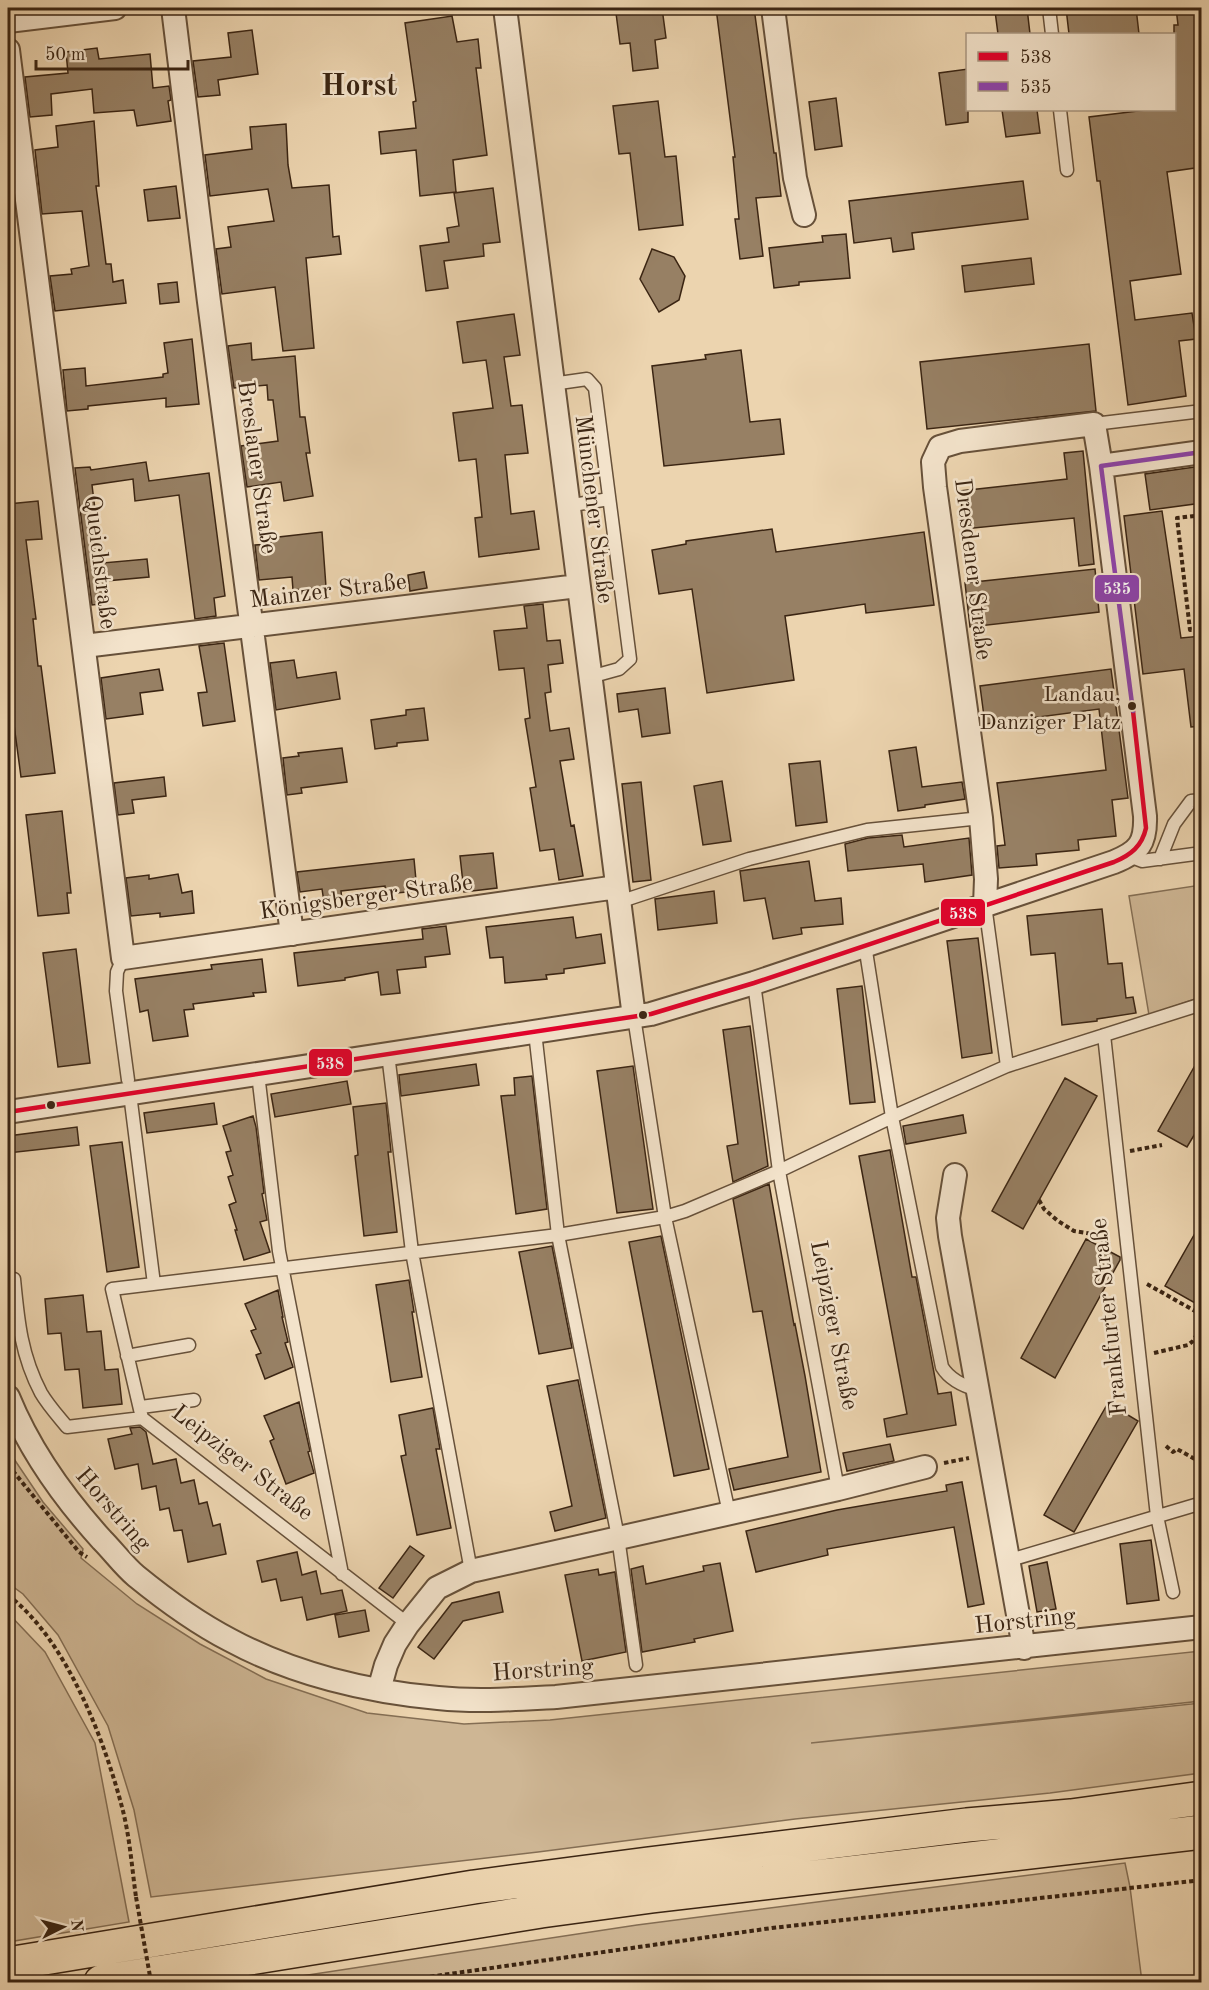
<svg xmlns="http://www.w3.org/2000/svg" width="1209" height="1990" font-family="'Old Standard TT',serif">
  <rect width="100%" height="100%" fill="#ecd4af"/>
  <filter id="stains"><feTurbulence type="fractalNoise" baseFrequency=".00333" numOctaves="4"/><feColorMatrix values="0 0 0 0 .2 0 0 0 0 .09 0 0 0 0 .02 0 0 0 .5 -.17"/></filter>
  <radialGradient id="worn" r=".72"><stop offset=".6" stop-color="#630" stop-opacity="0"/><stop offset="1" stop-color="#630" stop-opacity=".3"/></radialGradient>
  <path fill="#ceb694" stroke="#846e54" stroke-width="1.5" d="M1201 885V997L1149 1015 1129 896Z
    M8 1450 43 1502 83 1549 81 1558 137 1604 200 1644 266 1679 367 1713 464 1724 550 1720 1201 1651V1701L811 1743 1201 1703V1773L1050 1793 795 1819 538 1852 151 1897 134 1810 108 1726 58 1635 23 1594 8 1583Z
    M8 1613 45 1652 95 1743 129 1922 8 1942Z
    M1125 1863 1130 1887 1142 1982H262L637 1925Z"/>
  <path fill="#978064" stroke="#3b2513" stroke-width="1.5" d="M626 8H662L666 38 655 40 658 68 633 71 630 43 620 44 616 13 627 11Z
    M716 8H754L774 153H776L781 196 756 198 763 256 740 259 735 219H739L733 157H735Z
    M998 8H1027L1030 34H998L995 11H999Z
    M1066 8H1136L1139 34H1069Z
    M1176 8H1202V167L1167 172 1181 274 1130 281 1135 320 1192 313 1196 339 1179 341 1186 396 1128 405 1100 181H1097L1089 117 1146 110H1174V25H1178Z
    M452 16 457 42 478 39 481 68H476L487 155 453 160 456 192 420 196 416 150 381 154 379 132 416 128 413 102 416 101 405 23Z
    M252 30 258 74 218 80 220 95 198 97 193 61 231 57 228 33Z
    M97 48 99 59 150 54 153 88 169 86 171 100 168 101 171 121 137 126 134 110 94 113 92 89 51 94 52 115 30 117 25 77 68 73 66 52Z
    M968 69V122L946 125 939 73Z
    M836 98 842 146 815 150 809 102Z
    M658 101 665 157 676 156 683 225 639 230 630 153 619 154 613 106Z
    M1002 110H1037L1040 133 1006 137Z
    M94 121 99 186H96L106 264H111L113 282 123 280 126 303 55 311 50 276 72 274 71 269 89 266 82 211 42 214 35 150 58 147 56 126Z
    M286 124 288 165 292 188 329 185 333 237 339 236 341 254 306 258 314 348 283 351 275 287 222 294 216 249 231 247 228 227 274 221 268 189 210 196 205 155 252 149 250 127Z
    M1023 181 1028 219 912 233 914 249 893 252 891 238 854 243 849 201Z
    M176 186 180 218 148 221 144 190Z
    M493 188 500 242 483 244 484 256 444 261 448 288 426 291 420 246 449 242 447 228 459 226 454 193Z
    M846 234 850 278 799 282V285L774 288 769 248 823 242 822 236Z
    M652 249 674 257 685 276 679 300 659 312 640 279Z
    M1031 258 1034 284 965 292 962 266Z
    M177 282 179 302 160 304 158 284Z
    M514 314 520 355 504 357 511 406 522 405 528 453 505 455 511 514 534 511 539 549 479 557 475 518 482 517 476 459 459 461 453 413 493 408 486 360 463 363 457 322Z
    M192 339 199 404 166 407V398L88 406V409L67 411 63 370 85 368 86 386 163 377V374L168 373 164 343Z
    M251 343 252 360 295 356 300 417H305L310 453H306L313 496 284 501 281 482 247 487 241 446 278 441 273 400H268L267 385 234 388 228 346Z
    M1089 344 1096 411 927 429 920 362Z
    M741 350 750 422 780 419 784 454 664 466 652 366 706 359 705 355Z
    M1083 451 1094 564 1079 566 1074 518 964 529 960 491 1067 479 1064 453Z
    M146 462 149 481 209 473 225 596 214 598 216 616 195 619 179 495 135 501 133 479 92 485 98 534H99L103 563 147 559 149 577 106 581 108 603 92 605 75 468 90 467 91 470Z
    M1202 466V503L1150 510 1145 474Z
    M38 501 42 539 26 540 36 619H33L38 666H41L55 773 21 777 8 680V504Z
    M1162 511 1181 638 1202 636V726L1191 727 1184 669 1143 674 1124 516Z
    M772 529 776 552 924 532 934 605 866 613 865 604 785 616 794 680 707 693 692 589 659 594 652 550 686 544V541Z
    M322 532 326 587 293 590 292 577 259 580 255 545 271 544 270 538Z
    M1095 569 1099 612 970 627 965 583Z
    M424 572 427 588 410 591 408 575Z
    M543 604 547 641 560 640 563 663 548 665 551 692 545 693 550 731 569 728 574 759 560 761 571 826 574 825 583 876 559 880 554 849 540 851 530 788 536 787 525 719 530 718 524 668 499 670 494 631 527 628 524 606Z
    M224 643 235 721 203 726 198 693 207 692 199 646Z
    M294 660 297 678 336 672 340 699 276 710 270 663Z
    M159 669 163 690 140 693 143 714 106 719 101 678Z
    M1111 669 1128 798 1112 800 1116 836 1078 840 1079 850 1036 854 1037 865 999 868 997 846 1005 845 997 783 1106 770 1099 709 985 724 980 686Z
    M665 688 670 733 642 737 638 709 619 712 617 694Z
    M424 708 428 740 397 743V746L375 749 371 720 406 715V710Z
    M916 747 922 787 962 782 965 799 925 805V807L898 811 889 751Z
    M342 748 347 782 301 788 302 793 287 795 283 758 299 756 298 753Z
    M820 761 827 822 796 826 789 764Z
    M164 777 166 796 132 800 134 813 118 815 114 783Z
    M722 781 731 841 703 845 694 786Z
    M641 782 651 880 633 882 622 784Z
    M62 811 71 893H67L69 913 38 916 26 815Z
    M902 835 904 847 969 838 972 875 925 882 923 864 848 871 845 844 868 838Z
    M493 853 497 888 464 892 460 856Z
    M414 859 417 891 386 894 385 886 341 891 342 900 324 902 322 889 300 892 297 872Z
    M809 861 815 901 841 898 843 924 801 928 802 934 773 939 765 898 744 901 740 871Z
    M178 874 182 893 192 891 194 913 160 917V913L131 916 126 878 149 875V879Z
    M714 891 717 923 658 930 655 899Z
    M1102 909 1108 964 1122 963 1126 998 1133 997 1136 1013 1097 1019V1021L1062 1025 1055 953 1031 955 1027 916Z
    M573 917 576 938 601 934 605 963 564 969V973L546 975 547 979 505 983 503 957 490 958 486 927Z
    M446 926 450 954 425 957 426 967 397 970 400 993 381 995 378 972 345 978V980L298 986 294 953 423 939 422 929Z
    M978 938 992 1053 962 1058 947 941Z
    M76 949 90 1063 58 1067 43 953Z
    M262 959 266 992 253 993 254 996 193 1004 194 1009 184 1010 188 1036 153 1041 148 1010 140 1012 135 979 212 969 211 965Z
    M862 986 875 1102 850 1104 837 989Z
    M750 1026 768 1166 733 1182 727 1146 738 1144 723 1030Z
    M1202 1053V1122L1187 1147 1158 1131Z
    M476 1064 479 1085 401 1096 399 1075Z
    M633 1066 653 1209 617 1213 597 1071Z
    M532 1076 547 1209 516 1214 501 1096 515 1095 514 1078Z
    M1065 1078 1097 1096 1023 1229 992 1211Z
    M347 1081 351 1104 275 1117 271 1094Z
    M214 1103 217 1124 147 1133 144 1113Z
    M386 1103 391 1152H388L397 1232 364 1236 355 1156 358 1155 353 1107Z
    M963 1115 966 1133 906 1144 903 1126Z
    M253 1116 256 1127 264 1193 262 1194 267 1220 260 1222 270 1252 244 1260 235 1230H237L229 1205 236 1202 228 1177 233 1175 226 1152 231 1151 223 1126Z
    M77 1127 79 1145 8 1153V1136Z
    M122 1142 139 1267 107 1272 90 1146Z
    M890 1150 912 1277H916L938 1394 951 1392 956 1425 887 1437 884 1419 907 1414 859 1156Z
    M769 1184 794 1325 795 1324 805 1376 821 1472 734 1490 729 1469 788 1457 762 1311 753 1312 733 1199Z
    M1202 1221V1307L1165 1286Z
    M661 1236 709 1469 674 1476 629 1242Z
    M1086 1239 1120 1257V1260L1055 1378 1021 1358Z
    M552 1246 572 1348 539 1354 519 1252Z
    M409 1280 414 1312H412L422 1377 391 1382 376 1285Z
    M278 1290 283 1317H282L288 1342 285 1343 293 1367 265 1379 256 1355 261 1353 251 1331 256 1329 245 1304Z
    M83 1295 87 1332 101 1331 105 1370 118 1369 122 1404 83 1408 79 1369 65 1370 61 1333 48 1334 45 1299Z
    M578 1380 606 1518 555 1531 550 1512 572 1506 547 1386Z
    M299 1402 310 1451 308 1452 314 1473 286 1484 270 1441 274 1439 264 1416Z
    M1108 1403 1138 1421 1074 1532 1044 1515Z
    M433 1408 440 1449H436L451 1528 417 1535 401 1456 406 1455 399 1415Z
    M140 1427 146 1432 153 1464 176 1459 181 1483 194 1480 199 1504 207 1502 213 1526 220 1524 226 1554 188 1562 182 1530 174 1531 169 1508 160 1510 156 1486 142 1489 138 1464 115 1469 108 1439 132 1434 130 1428Z
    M890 1444 894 1461 847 1471 843 1453Z
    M962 1482 984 1604 968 1607 954 1527 827 1549 828 1555 756 1572 746 1531 837 1510 947 1491 946 1485Z
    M1151 1540 1159 1600 1127 1604 1120 1544Z
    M410 1546 424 1556 393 1598 379 1588Z
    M297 1552 302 1575 316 1571 321 1594 342 1590 347 1611 307 1620 302 1597 281 1601 276 1579 262 1582 257 1561Z
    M1047 1562 1056 1609 1037 1612 1029 1566Z
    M720 1563 733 1631 694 1639 695 1642 642 1652 631 1569 643 1566 646 1584 704 1571 703 1566Z
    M598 1569 599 1575 615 1572 626 1652 582 1661 565 1575Z
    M499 1592 503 1612 463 1621 434 1659 418 1647 452 1603Z
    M365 1610 369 1631 339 1637 335 1615Z"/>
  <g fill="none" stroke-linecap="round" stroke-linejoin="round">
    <g stroke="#67513a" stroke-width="15">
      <path id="service" d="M1049 8 1052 34
        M1060 110 1067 170
        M552 384 587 379 595 388 630 659 619 669 590 677
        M1094 424 1202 411
        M567 506 609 499
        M1129 856 1142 861 1202 853
        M1160 859 1174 824 1191 801 1202 800
        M619 902 749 859 867 830 981 818
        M985 905 1007 1066
        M865 945 892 1117 942 1367C950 1380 963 1386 978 1390
        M123 958 117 972 116 991 128 1080
        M754 983 779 1171 838 1489
        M634 1017 665 1217 729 1513
        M535 1032 558 1235 618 1537 636 1665
        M1104 1035 1157 1516 1173 1592
        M388 1054 412 1252 471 1571
        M258 1074 279 1251 342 1574
        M130 1094 154 1284
        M8 1279H14C18 1321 21 1355 41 1393 48 1405 58 1416 67 1427L142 1418 408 1624
        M127 1356 189 1345
        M141 1407 194 1400
        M142 1418 112 1289 558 1235 665 1217 685 1211 779 1171 892 1117 1007 1066 1202 1004
        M1007 1561 1202 1503"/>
    </g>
    <g stroke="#67513a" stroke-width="26">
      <path id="minor" d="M173 8 209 302 292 934
        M505 8 634 1017
        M773 8 795 178 804 215
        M8 21 115 8
        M8 50 123 958 617 887
        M1101 466 1202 452
        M84 646 578 586
        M8 1112 651 1014 754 983 1114 862C1139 852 1146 843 1145 816L1101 466 1094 424 960 441 940 447 933 462 935 487 981 818 986 879 985 905
        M955 1175 948 1218 950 1236 1024 1648
        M8 1397C30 1451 63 1497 102 1540 113 1551 124 1566 136 1576 163 1598 199 1624 230 1640 293 1674 368 1692 438 1698 478 1702 517 1699 556 1697L1202 1627
        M379 1690 386 1665 395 1644 408 1624 437 1588 471 1571 838 1489 925 1467"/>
    </g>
    <g stroke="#3b2513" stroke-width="36">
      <path id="motorway" d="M8 1964 474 1887 648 1864 967 1825 1071 1816 1202 1798
        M101 1982 541 1911 652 1896 1202 1832"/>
    </g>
    <path stroke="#3b2513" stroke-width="4" stroke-dasharray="4.5 3" stroke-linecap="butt" d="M1202 515 1177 518 1190 630 1202 629
      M1130 1151 1162 1145
      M1039 1200 1044 1209 1058 1221 1074 1231 1093 1234 1112 1246
      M1147 1284 1202 1315
      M1154 1353 1188 1345 1193 1341 1202 1325
      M1166 1446 1173 1452 1177 1449 1202 1463
      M944 1463 969 1458
      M8 1465 79 1552 87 1557
      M8 1595C67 1640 105 1741 123 1811 130 1839 132 1869 136 1897
      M393 1982 772 1928 1202 1880"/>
    <use href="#service" stroke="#f3e3cb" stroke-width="12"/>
    <use href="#minor" stroke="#f3e3cb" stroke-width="22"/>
    <use href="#motorway" stroke="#ecd4af" stroke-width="33"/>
    <path stroke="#3b2513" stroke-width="4" stroke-dasharray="4.5 3" stroke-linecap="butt" d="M136 1897 151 1982"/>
    <g stroke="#f3e3cb" stroke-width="9">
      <path id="bus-1" d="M8 1112 651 1014 754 983 1114 862C1131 855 1142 846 1146 828L1133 711"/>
    </g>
    <g stroke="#f3e3cb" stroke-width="9">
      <path id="bus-2" d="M1101 466 1133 711
        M1101 466 1202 452"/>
    </g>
    <use href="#bus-1" stroke="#e4002b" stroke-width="4.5"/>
    <use href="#bus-2" stroke="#8e44ad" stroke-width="4.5"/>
  </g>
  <g fill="#3b2513" stroke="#f3e3cb" stroke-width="2">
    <circle cx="1132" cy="706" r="5"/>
    <circle cx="643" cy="1015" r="5"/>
    <circle cx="51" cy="1105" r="5"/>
  </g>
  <g text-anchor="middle" stroke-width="5" stroke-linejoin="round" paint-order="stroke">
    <g font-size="22" fill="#3b2513" stroke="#f3e3cb" text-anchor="end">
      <text x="1121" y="701">Landau,<tspan x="1121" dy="28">Danziger Platz</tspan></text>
    </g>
    <g font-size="24" fill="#3b2513" stroke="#f3e3cb">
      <text transform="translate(258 467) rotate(82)" y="8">Breslauer Straße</text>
      <text transform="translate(595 509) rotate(83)" y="8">Münchener Straße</text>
      <text transform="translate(101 562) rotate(83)" y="8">Queichstraße</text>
      <text transform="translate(974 569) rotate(83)" y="8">Dresdener Straße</text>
      <text transform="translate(328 590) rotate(-7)" y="8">Mainzer Straße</text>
      <text transform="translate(366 896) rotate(-8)" y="8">Königsberger Straße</text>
      <text transform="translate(1108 1317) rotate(-96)" y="8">Frankfurter Straße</text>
      <text transform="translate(835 1325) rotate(79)" y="8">Leipziger Straße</text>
      <text transform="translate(243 1462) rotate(38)" y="8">Leipziger Straße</text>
      <text transform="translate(114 1509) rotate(49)" y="8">Horstring</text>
      <text transform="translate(1025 1620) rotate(-6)" y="8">Horstring</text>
      <text transform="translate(543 1669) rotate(-4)" y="8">Horstring</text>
    </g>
    <g font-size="30" font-weight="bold" fill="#3b2513" stroke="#f3e3cb">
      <text x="359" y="95">Horst</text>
    </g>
  </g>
  <g stroke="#f3e3cb" stroke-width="2">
    <rect x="1094" y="574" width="46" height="29" rx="6" fill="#8e44ad"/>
    <rect x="940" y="898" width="46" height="29" rx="6" fill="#e4002b"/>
    <rect x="308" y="1048" width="45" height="29" rx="6" fill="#e4002b"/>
  </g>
  <g font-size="16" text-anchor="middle" font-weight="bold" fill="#fff">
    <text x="1117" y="594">535</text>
    <text x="963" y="919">538</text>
    <text x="330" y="1069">538</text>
  </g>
  <rect width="1209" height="1990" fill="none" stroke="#ecd4af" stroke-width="30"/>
  <rect x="9" y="9" width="1191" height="1972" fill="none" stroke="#3b2513" stroke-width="3"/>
  <rect x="15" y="15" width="1179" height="1960" fill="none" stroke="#3b2513" stroke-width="1.5"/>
  <rect x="966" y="33" width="210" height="78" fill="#f3e3cb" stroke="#a99781" stroke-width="1.5"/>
  <rect x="978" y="52" width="30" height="9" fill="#e4002b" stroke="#a99781" stroke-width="1.5"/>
  <text x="1020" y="63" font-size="18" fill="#3b2513">538</text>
  <rect x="978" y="82" width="30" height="9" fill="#8e44ad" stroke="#a99781" stroke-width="1.5"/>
  <text x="1020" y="93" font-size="18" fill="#3b2513">535</text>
  <g transform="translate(63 1927) rotate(84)" stroke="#f3e3cb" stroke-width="4.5" paint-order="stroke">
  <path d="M0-4.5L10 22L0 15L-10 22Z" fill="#3b2513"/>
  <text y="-9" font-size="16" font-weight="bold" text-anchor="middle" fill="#3b2513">N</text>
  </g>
  <path d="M36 60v9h152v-9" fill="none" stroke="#3b2513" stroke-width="3"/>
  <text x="45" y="60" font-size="18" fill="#3b2513" stroke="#f3e3cb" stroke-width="4.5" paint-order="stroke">50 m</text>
  <rect width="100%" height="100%" filter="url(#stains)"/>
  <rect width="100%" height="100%" fill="url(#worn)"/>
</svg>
